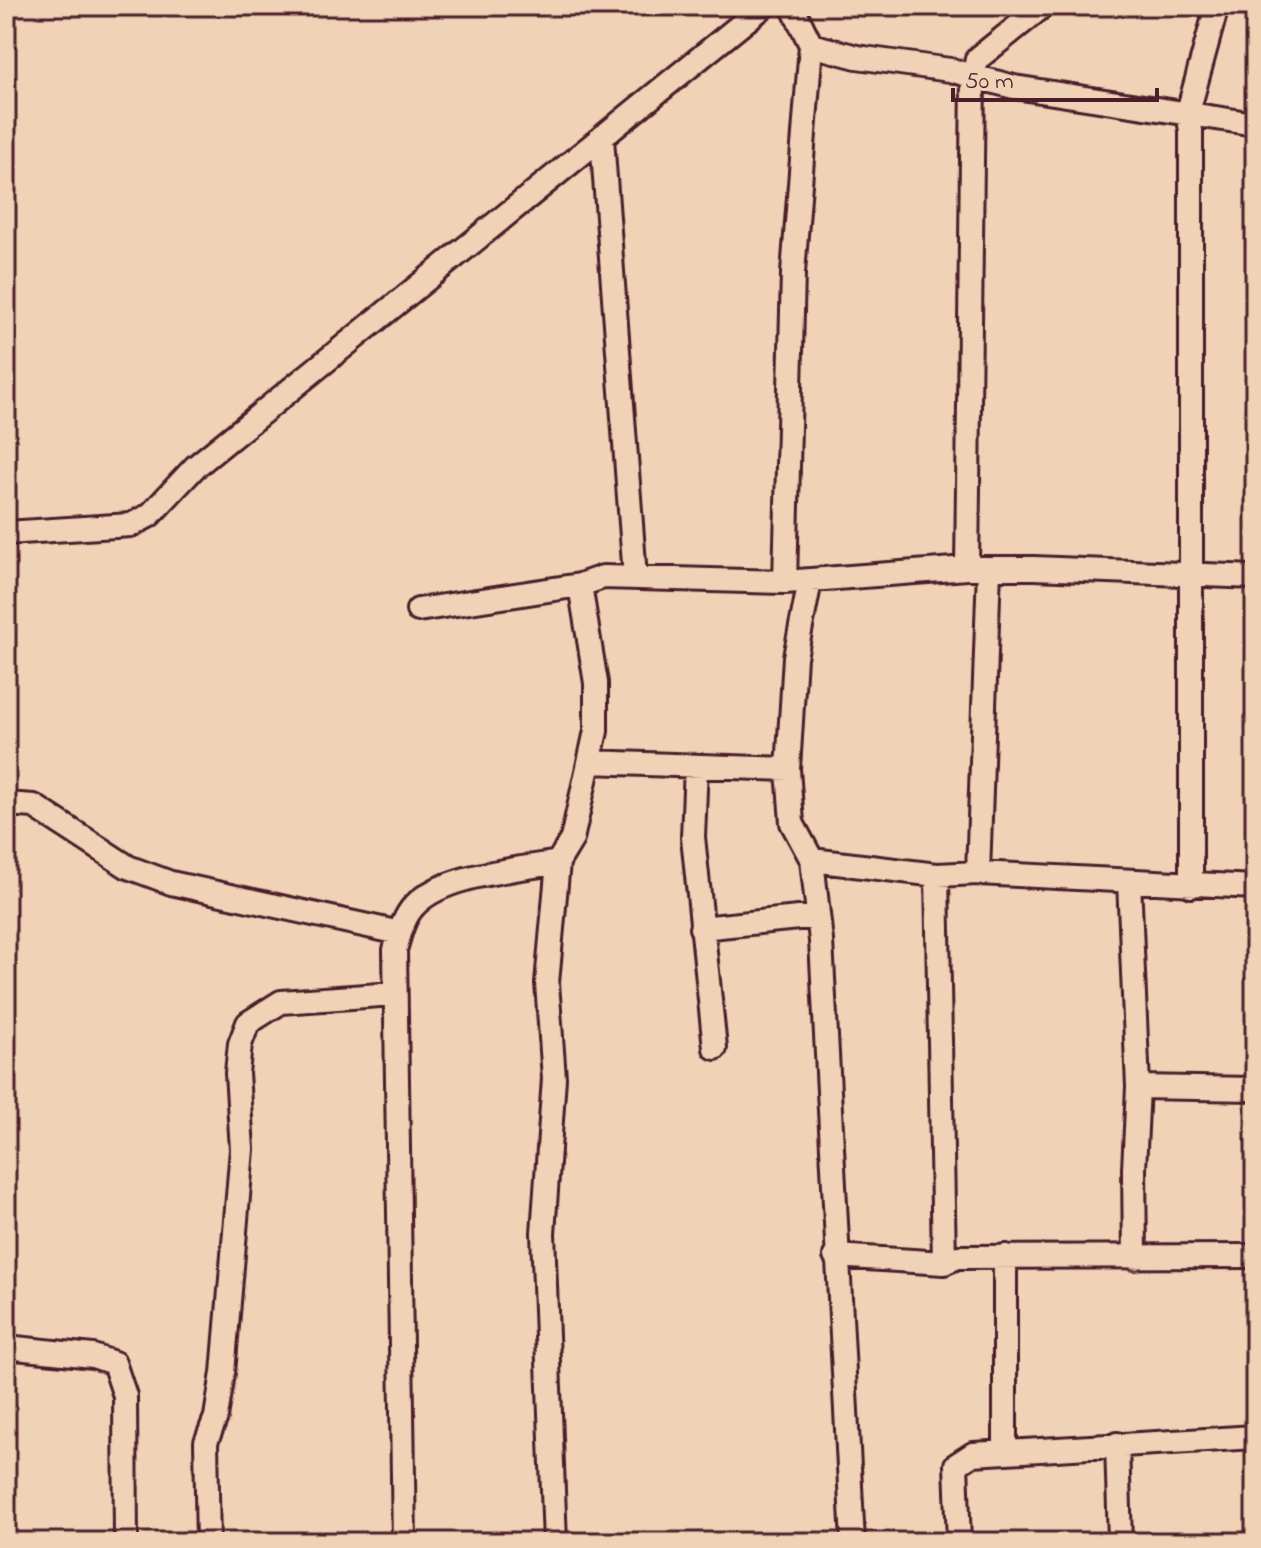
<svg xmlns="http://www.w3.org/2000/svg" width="1261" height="1548" font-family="'Indie Flower',sans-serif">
  <rect width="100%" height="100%" fill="#f0d3b6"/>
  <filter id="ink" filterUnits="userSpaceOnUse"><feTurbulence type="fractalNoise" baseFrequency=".0125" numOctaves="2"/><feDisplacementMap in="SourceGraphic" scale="16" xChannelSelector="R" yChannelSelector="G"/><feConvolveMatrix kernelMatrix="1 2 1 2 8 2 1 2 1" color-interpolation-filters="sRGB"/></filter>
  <g filter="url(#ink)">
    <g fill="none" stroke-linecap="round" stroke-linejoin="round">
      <g stroke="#4a1f2b" stroke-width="28">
        <path id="street" d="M792 6 811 45 857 57 950 70 1014 87 1255 124
          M602 138 635 577
          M6 533 131 525 150 515 195 467 764 6
          M967 568 973 79 977 59 1043 6
          M810 581 795 657 788 769 792 823 812 860 821 941 853 1542
          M785 582 793 273 811 45
          M418 610 580 585 603 577 785 582 967 568H1034L1255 577
          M589 762 788 769
          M696 766 693 837 715 1048
          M6 804 34 806 128 867 171 883 400 933
          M812 860 937 875 978 873 1255 887
          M978 873 989 569
          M937 875 944 1263
          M1129 881 1138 1087 1134 1169 1135 1258
          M1191 886V131L1188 112 1217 6
          M701 928 818 916
          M1138 1087 1255 1089
          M835 1256 944 1263 958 1257 1255 1256
          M1005 1256V1451
          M6 1347 93 1356 114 1363 125 1396 126 1542
          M1117 1444 1120 1542
          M208 1542 206 1442 216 1417 223 1373 242 1149 237 1073 240 1044 248 1023 281 1002 394 994
          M404 1542 395 950C400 934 403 917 415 905 444 874 518 870 558 862
          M555 1542 543 1233 554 1078 547 983 558 862 572 839 596 731V683L580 585
          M959 1542 956 1465 973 1454 1255 1437"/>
      </g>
      <use href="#street" stroke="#f0d3b6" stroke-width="22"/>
    </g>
  </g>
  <rect width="1261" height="1548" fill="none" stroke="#f0d3b6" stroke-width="32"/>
  <rect x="16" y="16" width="1229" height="1516" fill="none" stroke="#4a1f2b" stroke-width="3" filter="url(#ink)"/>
  <path d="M953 88v12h204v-12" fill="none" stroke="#4a1f2b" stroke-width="4"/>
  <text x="965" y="88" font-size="24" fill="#4a1f2b" stroke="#f0d3b6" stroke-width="6" paint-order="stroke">50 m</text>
</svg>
